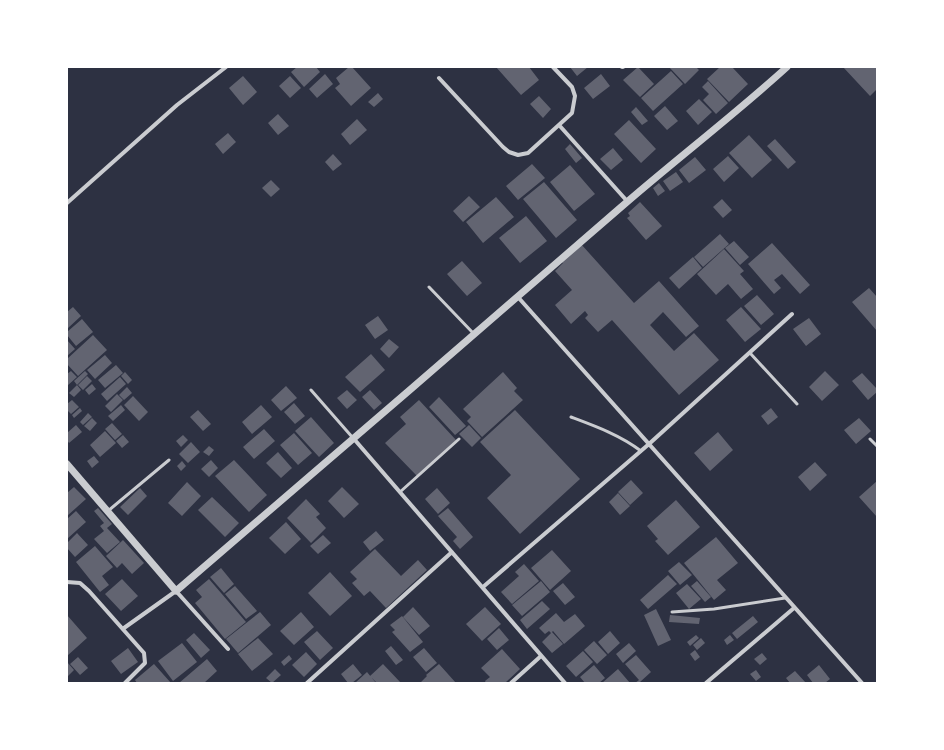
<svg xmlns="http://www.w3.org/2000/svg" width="944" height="750" font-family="Ubuntu,sans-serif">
  <rect width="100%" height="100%" fill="#2d3142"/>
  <path fill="#626471" d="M297 67H316L320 72 304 87 291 72Z
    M349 67H352L371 88 351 106 335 88 340 84 336 78Z
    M496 67H529L539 80 521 95Z
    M570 67H588L577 76Z
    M638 67 654 84 640 97 623 80Z
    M669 67H696L699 70 685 84Z
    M720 67H732L748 84 729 102 707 79Z
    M843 67H877V89L870 96Z
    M671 71 683 84 653 111 641 98Z
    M325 74 333 84 317 98 309 89Z
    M601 74 610 86 593 99 584 88Z
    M243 76 257 92 243 105 229 88Z
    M290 76 301 88 290 98 279 86Z
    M708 81 728 103 716 114 703 100 709 94 702 87Z
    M378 93 383 99 374 107 368 102Z
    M539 96 551 109 543 118 530 104Z
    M699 99 712 112 698 125 686 111Z
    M665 106 678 121 667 130 654 116Z
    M636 107 648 121 642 125 631 112Z
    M278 114 289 126 278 135 268 123Z
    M357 119 367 130 350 145 341 134Z
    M629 120 656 149 641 163 614 134Z
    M228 133 236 142 223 154 215 144Z
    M749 135 772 160 752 178 729 153Z
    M775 139 796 162 788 169 767 146Z
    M570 144 582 158 576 163 565 149Z
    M613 148 623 160 611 170 600 159Z
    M333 154 342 164 333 171 325 162Z
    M728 156 739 168 724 182 713 169Z
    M695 157 706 170 689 183 679 170Z
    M532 164 545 178 518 200 506 186Z
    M570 165 595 194 574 211 550 182Z
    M676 172 683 182 670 191 663 181Z
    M271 180 280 189 271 197 262 188Z
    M544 182 577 220 556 238 523 199Z
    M659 183 665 191 658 196 653 188Z
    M469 196 480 207 463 222 453 211Z
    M496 197 514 217 483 243 466 222Z
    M722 199 732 210 723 218 713 207Z
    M640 202 662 226 646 240 627 218 630 216 628 213Z
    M526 216 547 241 520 263 499 238Z
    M720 234 729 244 703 267 694 257Z
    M734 241 749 257 740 265 725 248Z
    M772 243 810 285 800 294 782 274 774 280 781 288 774 294 748 264Z
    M581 244 634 303 659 281 699 326 686 337 663 312 650 325 674 351 694 333 719 360 679 395 612 320 598 332 585 318 588 315 585 311 571 324 555 305 572 290 555 271 563 263 561 262Z
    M724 249 744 271 740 274 753 289 741 299 728 284 716 295 697 274Z
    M693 257 702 268 679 289 669 278Z
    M462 261 482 283 467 296 447 274Z
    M869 288 877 297V331L852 302Z
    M757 295 774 314 761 325 744 306Z
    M73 307 81 316 67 329V312Z
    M741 307 761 329 745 342 726 320Z
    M378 316 388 330 375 339 365 325Z
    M809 318 821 334 806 346 793 329Z
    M82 319 93 332 76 346 67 335V332Z
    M93 335 107 350 78 376 67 364V359Z
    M389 339 399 347 389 358 380 349Z
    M67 340 75 349 67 356Z
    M371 354 385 370 360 392 345 377Z
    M105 355 112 363 95 379 87 370Z
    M116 365 123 373 105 388 98 380Z
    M71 371 77 377 67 386V374Z
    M85 371 88 374 77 385 74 381Z
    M825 371 839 385 822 401 809 387Z
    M125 372 132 380 128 384 121 376Z
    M503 372 517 388 514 391 523 400 482 437 467 421 471 417 463 409Z
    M862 373 877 389V392L868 400 852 381Z
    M87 376 92 381 83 390 78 385Z
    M120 377 126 384 107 401 101 394Z
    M92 384 96 389 89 395 85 390Z
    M77 385 81 390 74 397 69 393Z
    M286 386 297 398 281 411 271 400Z
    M127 387 132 393 124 400 119 395Z
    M347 390 357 400 347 409 337 398Z
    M370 390 382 403 374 410 362 397Z
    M117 394 123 400 111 412 105 406Z
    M133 396 148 412 139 421 124 405Z
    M439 397 466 426 455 435 429 407Z
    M72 400 79 407 71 414 67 410V404Z
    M419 400 456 440 417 476 385 443 406 424 400 417Z
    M294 403 305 416 295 424 284 412Z
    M121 405 125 410 113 421 108 416Z
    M261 405 272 417 252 434 242 422Z
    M80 408 82 411 74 418 72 415Z
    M771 408 778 417 768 425 761 416Z
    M198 410 211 424 203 431 190 417Z
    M515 410 580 479 520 534 487 498 511 475 480 442Z
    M88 413 92 417 83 425 80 422Z
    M311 417 334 443 319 457 295 431Z
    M92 418 97 423 90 431 84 426Z
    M859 418 871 431 856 444 844 430Z
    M112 423 122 434 115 440 105 429Z
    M76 425 82 432 69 443 67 440V433Z
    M469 425 481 438 472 447 459 434Z
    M264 429 275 441 254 459 243 447Z
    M105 431 116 443 100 457 90 445Z
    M718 432 733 450 710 471 694 453Z
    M294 433 312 453 298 465 280 445Z
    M123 435 129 442 122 448 116 441Z
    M183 435 188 440 181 447 176 441Z
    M191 442 200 452 188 463 179 454Z
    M209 446 214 450 209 456 203 452Z
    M278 452 292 468 281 478 266 463Z
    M94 456 99 462 92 468 87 461Z
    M211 460 218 468 209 477 201 469Z
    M234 460 267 495 249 512 215 476Z
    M182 461 186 466 181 471 177 466Z
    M815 462 827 475 810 491 798 477Z
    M631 480 643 493 630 505 618 492Z
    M877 481V517L859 497Z
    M187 482 201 496 182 516 168 503Z
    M74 487 86 499 67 516V493Z
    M342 487 359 504 344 518 328 501Z
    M140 488 147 496 128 515 120 507Z
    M437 488 450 503 438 514 425 499Z
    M618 493 630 506 620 515 609 502Z
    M212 497 239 523 225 537 198 510Z
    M306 499 320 514 316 517 326 528 311 543 287 518Z
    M676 500 700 527 668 555 655 541 658 539 647 526Z
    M98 508 112 524 107 528 120 542 107 553 94 539 104 531 100 526 104 523 94 511Z
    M448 508 473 537 460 549 453 541 457 537 438 516Z
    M76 511 86 522 67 539V519Z
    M286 522 301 539 285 554 269 538Z
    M376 531 384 540 370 551 363 542Z
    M77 533 88 545 75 557 67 548V543Z
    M323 535 331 543 318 554 310 546Z
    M716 537 738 563 717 580 726 590 714 600 684 563Z
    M123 540 144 563 132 574 122 563 117 568 106 556Z
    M95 546 113 567 102 576 109 585 100 592 76 562Z
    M375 549 401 576 418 560 427 570 386 608 370 591 364 596 352 583 357 579 350 572Z
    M552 550 571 571 550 590 531 568Z
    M679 562 692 575 680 585 668 571Z
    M524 564 539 581 512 604 501 592 519 576 515 572Z
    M221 568 234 584 224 593 210 577Z
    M330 572 352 596 330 616 308 593Z
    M668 575 677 584 648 609 640 600Z
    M122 579 138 596 121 611 105 594Z
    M209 579 246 622 225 639 195 603 202 597 196 590Z
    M541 581 550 592 522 616 512 605Z
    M697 581 711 597 705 602 691 586Z
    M563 583 575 597 565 605 553 591Z
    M687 584 701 599 689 609 676 593Z
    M235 586 257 611 246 619 225 594Z
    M542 601 550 609 527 629 520 620Z
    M413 607 430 626 419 635 403 617Z
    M485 607 501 624 482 641 466 624Z
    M656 609 671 640 658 646 644 615Z
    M260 612 271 625 238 653 226 639Z
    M301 612 314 627 294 645 280 631Z
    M556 613 564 622 575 614 585 626 564 644 553 631 551 633 549 631 545 634 539 628Z
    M67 615 87 638 67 656Z
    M670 615 700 618 699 624 669 622Z
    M402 616 423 642 410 652 392 632 395 630 390 625Z
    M753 616 758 622 737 639 732 633Z
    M499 628 509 640 497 650 487 639Z
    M317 631 333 648 320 660 304 642Z
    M610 631 620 643 608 654 598 642Z
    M552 632 563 644 552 653 542 642Z
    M194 633 210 650 201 658 186 640Z
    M696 635 699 638 690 646 687 642Z
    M730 635 734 640 727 645 724 640Z
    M258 638 273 654 252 671 238 654Z
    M701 638 705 643 697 650 693 645Z
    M594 641 607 655 597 664 584 650Z
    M182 643 197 662 173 681 158 661Z
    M629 643 636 651 623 663 616 654Z
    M391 646 403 660 396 665 385 651Z
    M128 648 138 662 121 674 111 661Z
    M424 648 437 663 426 672 413 657Z
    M502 649 520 669 505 683H486L485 681 490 677 481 668Z
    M695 650 700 657 695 661 690 654Z
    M583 651 593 662 576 677 566 666Z
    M306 652 317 664 304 677 292 665Z
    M762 653 767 659 760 665 754 659Z
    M289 655 292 659 284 666 281 662Z
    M636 655 651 672 640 682 641 683H635L639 680 625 664Z
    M78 657 88 668 80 675 70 664Z
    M207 659 217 671 204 683H179Z
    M67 662 74 670 67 677Z
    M154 664 171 683H137L135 680Z
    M353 664 362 675 352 683H348L341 674Z
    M383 664 401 683H377L370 676Z
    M439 664 456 683H422L421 682 427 676 426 675Z
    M594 665 605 678 599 683H585L580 677Z
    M819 665 830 679 825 683H813L807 675Z
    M275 669 281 675 272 683 266 678Z
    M618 669 630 683H602Z
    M756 670 761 677 756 681 750 674Z
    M795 671 806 683H790L786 678Z
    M367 672 376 683H355Z"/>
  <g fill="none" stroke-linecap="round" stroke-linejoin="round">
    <path stroke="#caccd0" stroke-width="3" d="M429 287 474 334
      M750 353 797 404
      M311 390 353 438
      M571 417C595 426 620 435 641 451
      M870 439 877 446
      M400 492 459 439
      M108 511 169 460
      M672 612 714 609 785 598"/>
    <path stroke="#caccd0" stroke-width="4" d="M622 67H623
      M439 78 503 147 509 152 518 155 528 153 572 113 575 96 572 87 553 67
      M559 125 627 201
      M67 203 177 105 226 67
      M517 296 862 683
      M354 439 565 683
      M67 582 80 583 89 591 144 653 145 663 125 683
      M483 587 649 444 792 314
      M124 628 176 591 228 649
      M307 683 452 552
      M511 683 541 656
      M706 683 794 608"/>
    <path stroke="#caccd0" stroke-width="7" d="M67 464 176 591C325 464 472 336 620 208 675 160 733 116 787 67"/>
  </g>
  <rect width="944" height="750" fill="none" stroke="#ffffff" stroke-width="136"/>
</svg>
